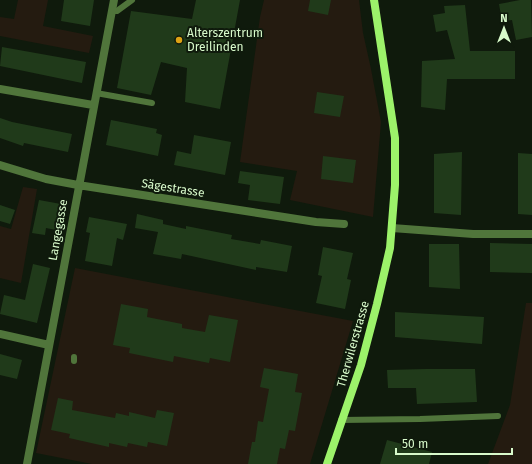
<svg xmlns="http://www.w3.org/2000/svg" width="532" height="464" font-family="'Fira Sans',sans-serif">
  <rect width="100%" height="100%" fill="#0f1a0c"/>
  <path fill="#241b10" d="M18 0H48L43 26 93 36 89 53 0 36V17L14 19Z
    M264 0H359L363 33 371 69 381 122 373 217 290 200 297 171 240 162 260 17Z
    M23 187 37 189 21 283 0 278V226L11 229Z
    M75 268 353 321 310 464H92L36 453Z
    M526 303H532V464H488L510 405Z"/>
  <path fill="#203a1a" d="M64 0H94L90 26 61 21Z
    M196 0H240L220 109 185 102 187 68 161 62 151 95 117 88 131 11 192 19Z
    M310 0H331L328 15 308 11Z
    M520 0H531L532 37 516 40 512 20 502 21 499 4Z
    M465 5 470 51H515V79H447L445 110 421 107 422 61 455 59 447 30 436 32 433 15 445 13 444 6Z
    M2 47 86 62 82 83 0 66Z
    M317 92 344 96 340 117 314 113Z
    M0 118 12 122 72 134 68 152 24 143 23 146 0 138Z
    M111 120 157 129 156 133 162 135 158 156 106 145Z
    M194 135 231 142 225 175 174 165 177 151 191 154Z
    M462 152 461 215 434 213V154Z
    M518 153 532 154V215L518 214Z
    M323 156 356 160 353 183 321 179Z
    M240 171 284 177 280 204 248 200 250 185 238 183Z
    M39 200 61 204 56 230 46 228 45 235 32 233Z
    M0 205 15 210 10 224 0 221Z
    M137 214 163 220V224L186 229V226L232 235 231 239 260 244 261 240 292 246 287 272 256 267V270L182 254 181 259 153 254 158 232 135 228Z
    M89 217 127 224 123 240 117 238 112 266 85 261 90 233 86 232Z
    M490 243 532 244V273L490 272Z
    M429 244H459L460 289 429 287Z
    M323 247 353 253 347 279 351 280 345 309 316 303 322 276 318 275Z
    M33 264 50 268 37 323 0 314 4 295 25 300Z
    M121 304 148 309 147 317 182 324V328L205 332 209 315 238 320 230 362 210 358 209 363 174 356 173 362 129 353 130 348 113 345Z
    M395 312 484 317 482 344 395 337Z
    M0 354 22 360 17 379 0 375Z
    M264 368 298 374 295 392 302 393 295 431 289 430 285 449 280 448 277 464H248L252 442H255L258 421 263 422 269 389 260 387Z
    M426 369H475L477 402 417 404 416 388H388L387 370Z
    M58 398 73 401 72 410 115 418 116 413 129 416V412L155 418 157 410 174 413 167 446 148 442 147 447 128 443 127 447 109 443V447L69 438 70 434 51 430Z
    M387 440 432 452 429 464H380Z"/>
  <g fill="none" stroke-linecap="round" stroke-linejoin="round">
    <path stroke="#50753b" stroke-width="6" d="M112 11H117L132 0
      M96 93 152 103
      M74 361V357
      M341 420 420 419 498 416"/>
    <path stroke="#50753b" stroke-width="8" d="M0 89 93 105
      M0 165 46 179 78 185 316 222 344 224
      M392 228 473 234H532
      M0 334 49 345
      M27 464 114 0"/>
    <path stroke="#9cf26a" stroke-width="8" d="M327 464 361 365 377 304 390 248 395 185V138L374 0"/>
  </g>
  <circle fill="#dda214" stroke="#0f1a0c" stroke-width="1.5" cx="179" cy="40" r="4"/>
  <g text-anchor="middle" stroke-width="4" stroke-linejoin="round" paint-order="stroke">
    <g font-size="12" fill="#d8facb" stroke="#0f1a0c" text-anchor="start">
      <text x="187" y="37">Alterszentrum<tspan x="187" dy="14">Dreilinden</tspan></text>
    </g>
    <g font-size="12" fill="#d8facb" stroke="#0f1a0c">
      <text transform="translate(173 188) rotate(9)" y="4">Sägestrasse</text>
      <text transform="translate(58 230) rotate(-80)" y="4">Langegasse</text>
      <text transform="translate(353 344) rotate(-74)" y="4">Therwilerstrasse</text>
    </g>
  </g>
  <g transform="translate(504 28)" stroke="#0f1a0c" stroke-width="3" paint-order="stroke">
  <path d="M0-3L7 15L0 10L-7 15Z" fill="#d8facb"/>
  <text y="-6" font-size="11" font-weight="bold" text-anchor="middle" fill="#d8facb">N</text>
  </g>
  <path d="M396 448v6h116v-6" fill="none" stroke="#d8facb" stroke-width="2"/>
  <text x="402" y="448" font-size="12" fill="#d8facb" stroke="#0f1a0c" stroke-width="3" paint-order="stroke">50 m</text>
</svg>
